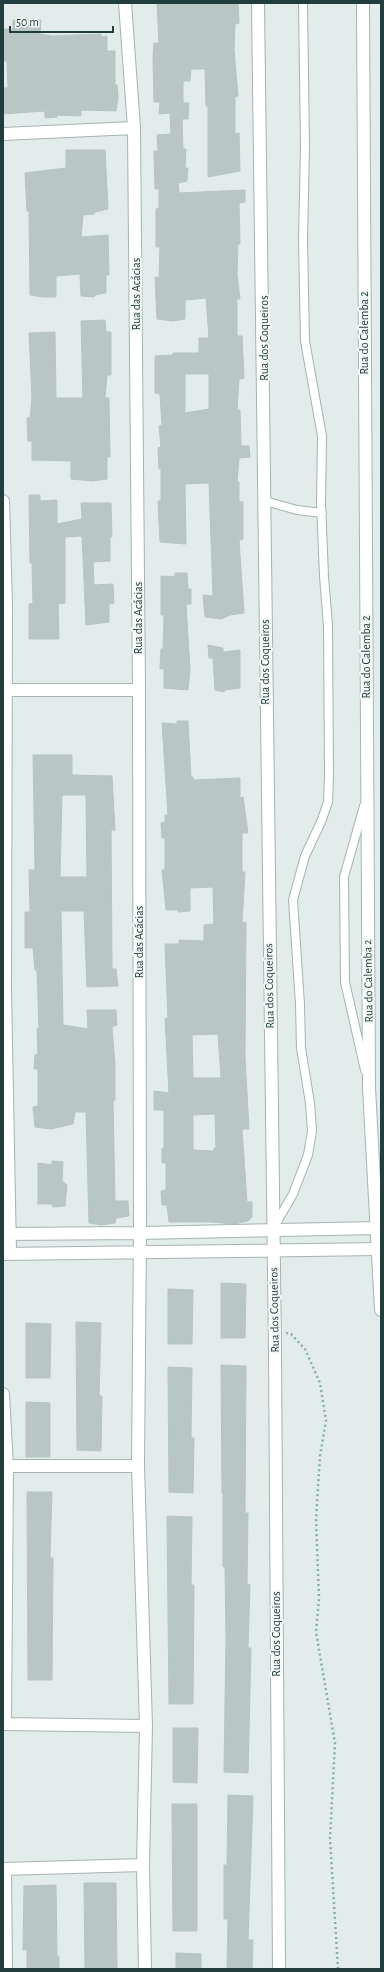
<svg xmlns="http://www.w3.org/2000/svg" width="384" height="1972" font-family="'Alegreya Sans',sans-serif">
  <rect width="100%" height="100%" fill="#e2ecea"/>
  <path fill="#b8c7c4" stroke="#b5c6c2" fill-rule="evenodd" d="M157 3H238L239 23 235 24 234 50 238 96 235 97V134L239 133 240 171 208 177V106H206L205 69H191L190 81H183V103H189L188 119H182L183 149H186L185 168H188L187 181 178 183 179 193 245 190V202L239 203 240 244H238L237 274 240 299H237V336H242L244 378 239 379 237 410H240L241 446H249L250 457 239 458 237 482H239V502H243V539L239 540 244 613 230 615 221 619 205 617 203 595 213 596 209 483 185 484 186 544 160 542 158 501H161V468L159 469 158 448 161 447 159 426 162 425 160 394 155 393V356L173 355V353H199V338H209L206 298 185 300V319L173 321 157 319 155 277 159 278 160 247H156V209L159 208V189H155L154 151H158L157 135 171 134 170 113 159 114 160 102H154L153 58 154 43H159ZM185 374H209V409L185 413Z
    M13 20H41L40 34 52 36 101 34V37L107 36V51H115V85H117L118 97 116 111 81 110V116L57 115V117L45 118V111L3 114V88H8L7 61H3V29H13Z
    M66 150H105L108 209 95 212 94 214 83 215 81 237 108 235 109 275H106V293L95 295 94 297 81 296 80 274 56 276V297H43L30 295 29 211H27L25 173 66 168Z
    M105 320 106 332H111V375H107L105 398H109L110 457H107V479L92 481 71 479V461L32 460V441H28L27 418H30L32 398 29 333 55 332 56 398H83L81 321Z
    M29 495H40V501L57 500V524L82 519 81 503H111L112 537H110V561L93 562 94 585 113 584 114 603 109 604V622L86 625 82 536 65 537V603L58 604 59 639H29V604L33 603 32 563H30Z
    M175 573H187L188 589H191V604H186L190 670 188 690 164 688V669H160L161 649H163L164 615H161V576L175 577Z
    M208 645 223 648V652L240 650V688L225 690 224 692 215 690 213 658H209Z
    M177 721H188L191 777H193V780L240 778V798L243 797 248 833H242V872H245L242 923 246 922 245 1057 249 1129H242L247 1202H252V1217L248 1221 234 1224 212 1222H169L167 1205H162L161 1191 166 1190V1163H162V1148L164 1149V1110H154V1091L169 1093 165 1018 168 1019 165 944H179V940L204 941V925L214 924 213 887 190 888V911L178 912 179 910H166L162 870H165V838H162L161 823 165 822V815H168L162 723 177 724ZM218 1034 221 1078H193L192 1035ZM215 1114 216 1148H214V1151L193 1150V1115Z
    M33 755H72V775L112 776 115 830H111L112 969H116L118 986 87 987 84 911H61L63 1025 88 1029 87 1010H116L117 1025 112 1027 115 1065V1100L113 1101 115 1201H128L129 1216 116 1218 115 1223 101 1225 89 1223 86 1112H75L73 1124 51 1129 35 1127 33 1107 38 1106V1069H34L35 1055 38 1054 37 1028 39 1029 37 970H35L33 948H25V912H30L29 870H35ZM62 795H86L87 877H60Z
    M52 1161 63 1162 62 1181 67 1185 65 1206 53 1207 52 1204H38V1163L52 1165Z
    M221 1283 246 1284 245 1338H221Z
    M168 1289 193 1290 192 1344H168Z
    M76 1322 101 1323 99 1396H102L101 1451 77 1450Z
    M26 1323 51 1324 50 1378H26Z
    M221 1365 246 1366 245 1513H248L247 1584 250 1585 248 1648H251L248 1773 224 1772 226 1638 225 1567H223V1493H222Z
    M168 1367 192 1368 191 1438H194L193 1493 169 1492Z
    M26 1402 50 1403V1457H26Z
    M27 1492H52L50 1558H53L52 1680H28Z
    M167 1516 192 1517 191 1585H194L193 1704H169Z
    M173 1728H198L197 1783 173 1782Z
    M228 1795 253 1796 248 1940H253L252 1969H227L228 1919H224V1865H227Z
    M172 1804H197V1931H173Z
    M84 1883H116L117 1969H85Z
    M56 1885 57 1956H59V1969H27V1949L23 1950 24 1886Z
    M176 1953 201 1954V1969H176Z"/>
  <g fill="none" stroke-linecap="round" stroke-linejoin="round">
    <g stroke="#a5b4b2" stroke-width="10">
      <path id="lane" d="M265 501 297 510 322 513
        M364 806 344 877 345 982 365 1070
        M274 1227 293 1194 308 1155 312 1131 310 1103 301 1048 300 1004 293 900 305 856 321 822 328 802 329 777 328 626 324 576 321 503 322 436 305 341 303 240 305 147 303 3"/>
    </g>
    <g stroke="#a5b4b2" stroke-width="14">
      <path id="street" d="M125 3 134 128 139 690 140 1233 138 1466 146 1726 143 1865 145 1969
        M258 3 275 1349 279 1969
        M3 134 134 128
        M3 501 6 605 5 989 10 1254
        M6 690H139
        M3 1234 140 1233 378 1228
        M3 1254 379 1249
        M3 1394 7 1466 5 1724
        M7 1466H138
        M3 1724 146 1726
        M3 1869 143 1865
        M5 1869 6 1969"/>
    </g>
    <g stroke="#a1b8b4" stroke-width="14">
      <path id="secondary" d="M363 3 369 1088 381 1310"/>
    </g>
    <path stroke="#83b0ab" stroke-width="2.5" stroke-dasharray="2 3" stroke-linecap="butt" d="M286 1333 291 1334 305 1349 320 1383 326 1421 320 1456 316 1519 319 1599 316 1632 335 1743 330 1838 338 1969"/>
    <use href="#lane" stroke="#fff" stroke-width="8"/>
    <use href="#street" stroke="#fff" stroke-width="12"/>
    <use href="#secondary" stroke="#fff" stroke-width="12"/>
  </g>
  <g text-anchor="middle" stroke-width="4" stroke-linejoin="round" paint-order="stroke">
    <g font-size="12" fill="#223e3c" stroke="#f3f9f7">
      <text transform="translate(136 294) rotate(-90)" y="4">Rua das Acácias</text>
      <text transform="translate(364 333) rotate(-90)" y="4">Rua do Calemba 2</text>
      <text transform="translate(264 338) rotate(-90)" y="4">Rua dos Coqueiros</text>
      <text transform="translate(138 618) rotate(-90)" y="4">Rua das Acácias</text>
      <text transform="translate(366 657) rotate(-90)" y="4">Rua do Calemba 2</text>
      <text transform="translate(265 662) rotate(-90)" y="4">Rua dos Coqueiros</text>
      <text transform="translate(139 942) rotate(-90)" y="4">Rua das Acácias</text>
      <text transform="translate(368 981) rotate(-91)" y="4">Rua do Calemba 2</text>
      <text transform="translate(269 986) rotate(-91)" y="4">Rua dos Coqueiros</text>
      <text transform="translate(274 1310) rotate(-91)" y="4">Rua dos Coqueiros</text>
      <text transform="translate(276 1634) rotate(-90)" y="4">Rua dos Coqueiros</text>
    </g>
  </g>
  <rect width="384" height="1972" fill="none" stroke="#223e3c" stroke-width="8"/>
  <path d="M10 26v6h103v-6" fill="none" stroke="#223e3c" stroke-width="2"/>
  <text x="16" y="26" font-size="12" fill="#223e3c" stroke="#f3f9f7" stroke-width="3" paint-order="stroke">50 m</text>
</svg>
